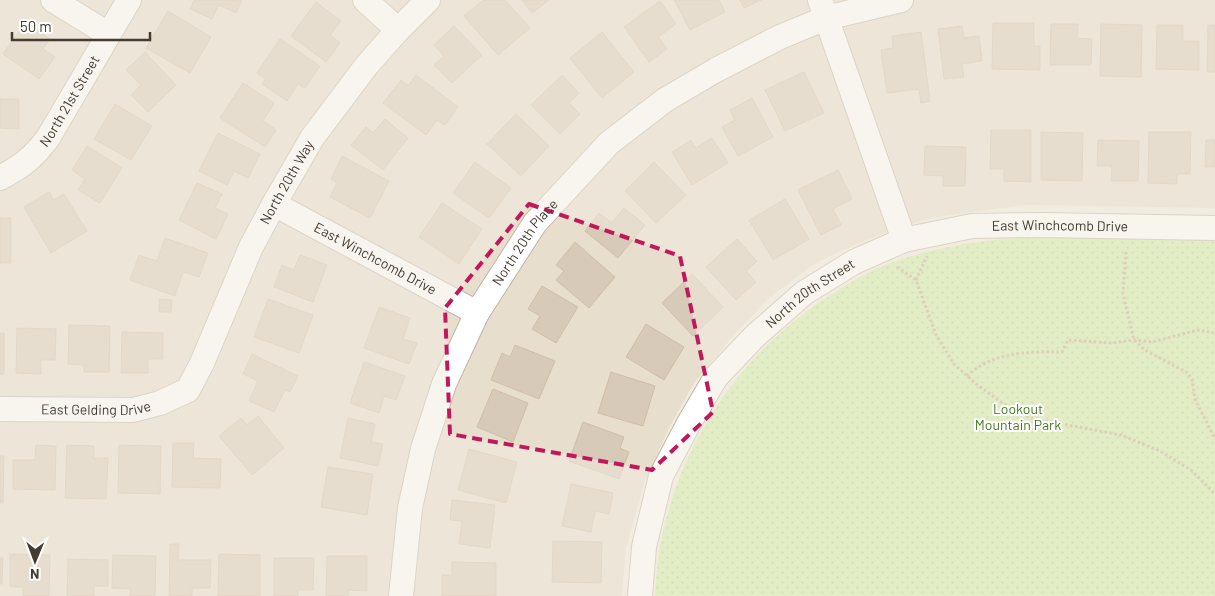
<svg xmlns="http://www.w3.org/2000/svg" width="1215" height="596" font-family="Barlow,sans-serif">
  <defs>
    <pattern id="green-dots" width="8" height="8" patternUnits="userSpaceOnUse" patternTransform="scale(1.25)"><rect width="8" height="8" fill="#cfeca4"/><path d="M2 2h.1M6 6h.1" fill="none" stroke="#b3cb8e" stroke-width="1.8" stroke-linecap="round"/></pattern>
  </defs>
  <rect width="100%" height="100%" fill="#f2ece0"/>
  <path fill="#e7dece" d="M0 0H1215V208L1026 205 930 218 866 240 817 262 769 298 734 335 694 383 668 430 644 484 626 549 622 596H0Z"/>
  <path fill="url(#green-dots)" d="M1030 237 1215 240V596H655C659 476 725 364 826 298 842 288 860 276 878 268 927 248 978 240 1030 237Z"/>
  <path fill="#d8cab8" stroke="#d1bea7" d="M194 0H242L236 13 219 5 212 19 190 9Z
    M483 0H505L530 28 498 55 464 16Z
    M522 0H549L532 13Z
    M674 0H719L725 12 690 30Z
    M740 0H761L744 8Z
    M660 1 676 24 658 37 667 49 649 62 624 27Z
    M316 2 341 21 330 35 340 43 326 62 291 36Z
    M168 11 211 37 190 73 146 48Z
    M26 22 50 39 43 49 55 57 39 79 3 54Z
    M993 23H1034V46H1040V70L992 69Z
    M1051 24H1078L1077 38 1092 39 1091 65H1050Z
    M1101 24 1142 25 1141 77 1100 76Z
    M1157 25H1183V41H1199V70L1156 69Z
    M1208 25H1215V72H1207Z
    M454 26 482 55 452 83 434 65 444 56 434 45Z
    M962 26 964 38 979 36 982 61 962 64 964 77 944 79 938 29Z
    M602 32 634 72 602 98 570 58Z
    M921 32 930 101 921 103 919 89 887 93 881 50 893 48 892 36Z
    M280 39 320 66 305 88 298 84 287 101 262 84 266 79 257 73Z
    M145 52 176 85 148 112 131 95 141 85 126 70Z
    M804 72 824 113 785 131 765 90Z
    M416 75 458 107 445 125 437 120 426 135 383 103 401 80 408 86Z
    M562 75 579 93 569 103 580 114 560 134 531 105Z
    M243 83 274 103 263 121 276 130 265 147 220 118Z
    M752 98 773 137 738 156 722 127 735 120 730 110Z
    M0 99H19V129L0 128Z
    M115 104 152 126 131 160 94 139Z
    M516 114 549 146 521 176 487 144Z
    M385 119 408 138 383 170 351 145 366 127 373 133Z
    M991 130H1031V182L1004 181V169H990Z
    M1041 132 1083 133 1082 181 1041 180Z
    M1149 132H1191L1190 174H1177V184L1148 183Z
    M218 133 260 154 248 178 234 171 227 185 199 171Z
    M712 138 728 163 692 185 672 152 691 140 696 148Z
    M1098 140 1139 141 1138 181H1111L1112 166H1097Z
    M1206 140H1215V167H1205Z
    M87 146 122 168 100 203 78 190 85 179 72 170Z
    M925 146 966 147 965 186H943V176L924 175Z
    M342 156 389 181 370 218 330 197 337 183 331 179Z
    M475 162 511 188 489 218 453 193Z
    M654 162 686 195 656 223 625 191Z
    M838 170 852 199 833 209 841 225 821 235 798 190Z
    M197 183 222 194 215 208 228 214 216 239 179 220Z
    M49 192 54 200 64 194 87 231 51 253 24 207Z
    M785 199 809 239 773 260 749 220Z
    M442 203 482 229 459 264 419 237Z
    M624 208 645 225 618 258 585 231 599 213 612 223Z
    M0 218H11V263H0Z
    M165 238 208 253 199 277 183 272 175 296 130 280 139 255 157 261Z
    M737 239 757 261 746 271 756 282 736 300 706 267Z
    M575 242 615 277 589 308 556 280 564 271 556 265Z
    M300 255 327 265 313 302 274 287 282 265 294 270Z
    M692 274 723 307 693 336 662 303Z
    M542 286 578 307 556 343 532 329 540 316 528 309Z
    M159 299 172 300 171 312H159Z
    M268 299 313 315 299 353 254 337Z
    M379 307 410 318 403 339 417 343 409 364 364 348Z
    M646 324 684 347 664 380 626 357Z
    M69 325 110 326 109 372H84V365L68 364Z
    M17 328 56 329 55 360H41V374L16 373Z
    M122 332 163 333V359H148V373H121Z
    M0 333H4V374H0Z
    M515 345 555 361 539 399 491 380 502 353 510 357Z
    M252 354 298 376 290 392 285 390 274 412 249 401 258 381 243 374Z
    M364 362 405 376 396 400 384 396 379 413 350 403Z
    M611 372 655 386 643 426 598 413Z
    M493 389 528 403 513 442 477 427Z
    M258 416 284 448 252 475 219 436 241 418 247 425Z
    M348 418 375 424 371 442 383 444 378 466 340 458Z
    M583 422 624 437 620 448 629 452 619 479 569 461Z
    M173 443H194L193 458 221 459 220 488 172 487Z
    M36 445 56 446 55 490 13 489V460H35Z
    M67 445 94 446V458H108L106 499 65 498Z
    M119 445 161 446 160 494 118 493Z
    M469 449 517 462 506 503 458 490Z
    M0 456H4L3 503H0Z
    M328 467 373 474 367 515 321 507Z
    M571 484 613 493 609 514 595 511 591 532 562 526Z
    M452 500 495 505 490 548 459 544 462 521 450 520Z
    M553 541 602 542 601 583 552 582Z
    M170 544H179L178 560H211L210 588H192V596H169Z
    M10 554 50 555 49 596H23V587H10Z
    M219 554 260 555V596H218Z
    M113 555 156 556 155 596H130V589L112 588Z
    M327 556H367V591L349 590 348 596H326Z
    M0 558H3L2 584H0Z
    M274 558H314L313 590H298V596H274Z
    M68 559 108 560V586H94V596H67Z
    M452 562 496 563V596H442V575H452Z"/>
  <g fill="none" stroke-linecap="round" stroke-linejoin="round">
    <g stroke="#c1b6a5" stroke-width="26">
      <g id="minor">
        <path d="M53 0 108 34"/>
        <path d="M365 0 398 30"/>
        <path d="M820 0 904 240"/>
        <path id="s1" d="M0 178C22 166 32 159 48 138L129 0"/>
        <path id="s2" d="M274 204 477 313"/>
        <path id="s3" d="M0 409 133 410 160 403 188 390 202 363 251 247 274 204 312 138 367 65 398 30 428 0"/>
        <path id="s4" d="M401 596 410 508 423 449 444 384 477 313 535 223 609 143 665 100 716 70 780 37 826 18 901 0"/>
        <path id="s5" d="M640 596 644 547 661 476 689 423 716 377 755 336 804 293 854 262 904 240 972 226 1042 225 1215 228"/>
      </g>
    </g>
    <path stroke="#c2ae92" stroke-width="3" stroke-dasharray="2.5 2.5" stroke-linecap="butt" d="M1126 252 1123 294 1134 340 1145 350 1188 373 1192 379 1195 399 1215 439
      M897 267 916 280 936 335 954 364 975 383 1001 402 1030 418 1121 435 1160 451 1191 470 1215 494
      M916 280 927 256
      M967 376C992 352 1030 351 1062 352L1068 340 1111 343 1134 340 1152 342 1198 330 1215 333"/>
    <use href="#minor" stroke="#fff" stroke-width="24"/>
  </g>
  <path d="M0 0H1215V596H0ZM529 204 680 256 713 412 652 470 450 434 445 308Z" fill="#f2ece0" fill-opacity=".55" fill-rule="evenodd"/>
  <path fill="none" stroke="#c2185b" stroke-width="4" stroke-dasharray="10 6" stroke-linejoin="round" d="M529 204 680 256 713 412 652 470 450 434 445 308Z"/>
  <g text-anchor="middle" stroke-width="4" stroke-linejoin="round" paint-order="stroke">
    <g font-size="14" fill="#443b31" stroke="#fff">
      <text dy="5" stroke="none"><textPath href="#s1" startOffset="106">North 21st Street</textPath></text>
      <text dy="5" stroke="none"><textPath href="#s3" startOffset="422">North 20th Way</textPath></text>
      <text dy="5" stroke="none"><textPath href="#s5" startOffset="628">East Winchcomb Drive</textPath></text>
      <text dy="5" stroke="none"><textPath href="#s4" startOffset="381">North 20th Place</textPath></text>
      <text dy="5" stroke="none"><textPath href="#s2" startOffset="115">East Winchcomb Drive</textPath></text>
      <text dy="5" stroke="none"><textPath href="#s5" startOffset="362">North 20th Street</textPath></text>
      <text dy="5" stroke="none"><textPath href="#s3" startOffset="96">East Gelding Drive</textPath></text>
    </g>
    <g font-size="14" fill="#467a1f" stroke="#fff">
      <text x="1018" y="414">Lookout<tspan x="1018" dy="16">Mountain Park</tspan></text>
    </g>
  </g>
  <g transform="translate(35 561) rotate(181)" stroke="#ffffff" stroke-width="4" paint-order="stroke">
  <path d="M0-4L9 19L0 12L-9 19Z" fill="#443b31"/>
  <text y="-8" font-size="14" font-weight="bold" text-anchor="middle" fill="#443b31">N</text>
  </g>
  <path d="M12 32v8h138v-8" fill="none" stroke="#443b31" stroke-width="2.5"/>
  <text x="20" y="32" font-size="15" fill="#443b31" stroke="#ffffff" stroke-width="4" paint-order="stroke">50 m</text>
</svg>
